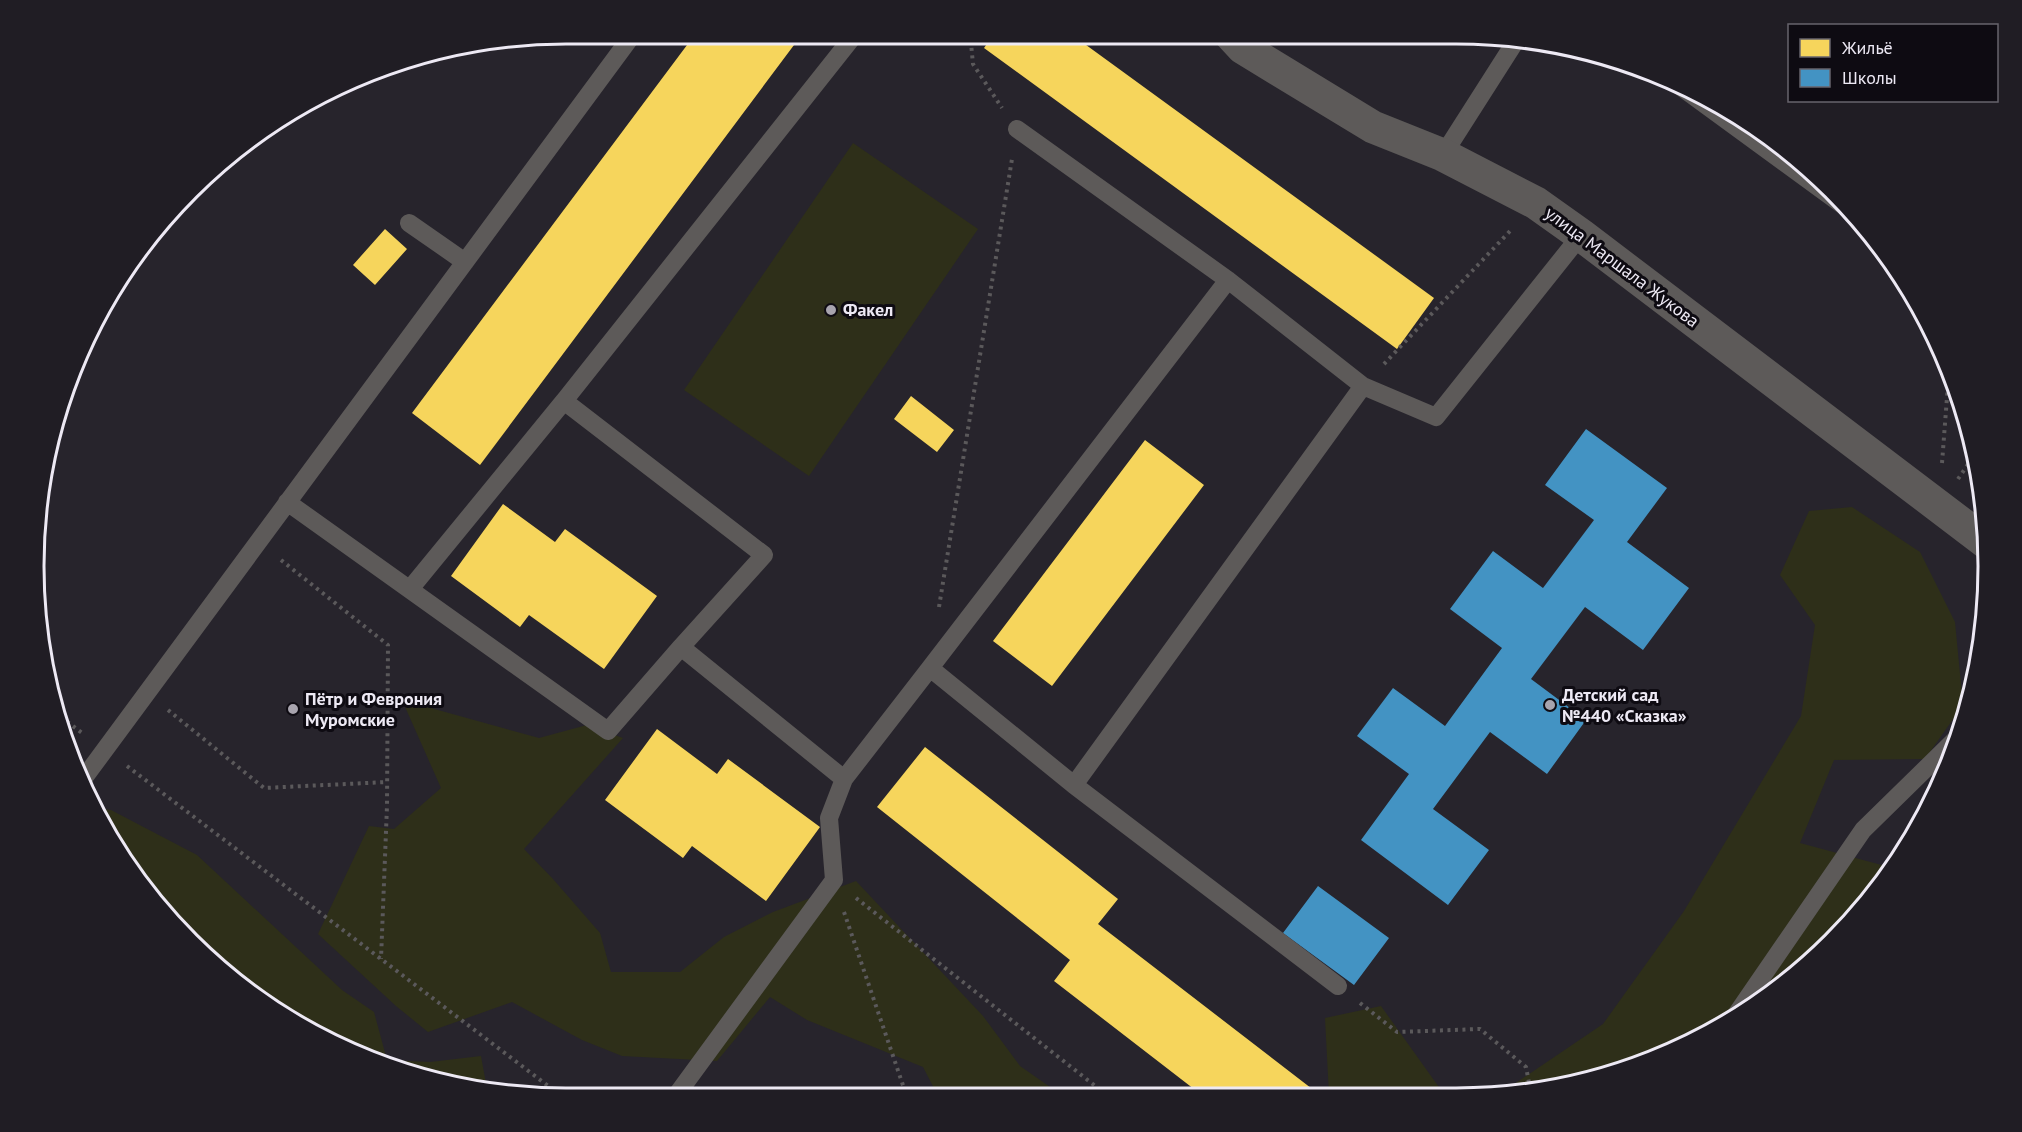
<svg xmlns="http://www.w3.org/2000/svg" width="2022" height="1132" font-family="'PT Sans',sans-serif">
  <rect width="100%" height="100%" fill="#27242c"/>
  <path fill="#2e2f19" d="M853 143 978 229 809 476 684 390Z
    M1852 507 1920 552 1955 622 1963 705 1925 759 1834 760 1800 843 1889 867 1820 949 1775 987 1771 993 1752 1009 1628 1071 1525 1094 1329 1095 1325 1018 1381 1006 1441 1090 1501 1093 1603 1024 1684 911 1801 716 1815 625 1780 575 1809 511Z
    M402 700 539 738 587 725 623 738 524 849 553 879 600 933 611 972H680L724 937 773 912 856 881 983 1016 1020 1066 1063 1096H938L923 1067 807 1020 770 997 717 1061 622 1056 582 1040 512 1002 428 1032 396 1006 318 934 369 826 394 829 441 788Z
    M98 808 111 810 197 855 342 990 374 1012 387 1060 430 1062 481 1056 487 1089 395 1071 299 1027 165 917Z"/>
  <path fill="#f6d55c" d="M696 33H803L480 465 412 413Z
    M994 34H1071L1434 298 1397 349 984 48Z
    M385 229 407 249 375 285 353 265Z
    M911 396 954 430 937 452 894 419Z
    M1145 440 1204 485 1052 686 993 641Z
    M503 504 555 542 565 529 657 596 604 669 529 615 520 627 451 576Z
    M657 729 717 774 728 759 820 827 766 901 692 846 683 858 605 800Z
    M925 747 1118 899 1098 924 1320 1095 1203 1096 1054 981 1070 960 877 807Z"/>
  <path fill="#4393c3" d="M1586 429 1667 488 1627 542 1689 588 1643 650 1585 607 1531 679 1586 720 1547 774 1490 732 1433 809 1489 850 1448 905 1361 840 1409 774 1357 736 1393 688 1445 726 1502 648 1450 609 1493 551 1543 588 1594 520 1545 485Z
    M1318 886 1389 938 1354 985 1283 933Z"/>
  <g fill="none" stroke-linecap="round" stroke-linejoin="round">
    <path stroke="#5b595b" stroke-width="4" stroke-dasharray="3 4.5" stroke-linecap="butt" d="M970 33 973 64 1002 108
      M1384 364 1511 230
      M1942 463 1949 371
      M1958 479 1975 454
      M281 560 388 645 387 806 381 959
      M939 607 1012 159
      M168 710 264 788 387 782
      M61 717 82 733
      M127 766 564 1098
      M856 898 1108 1096
      M844 912 907 1097
      M1360 1003 1397 1032 1480 1029 1526 1067 1531 1093"/>
    <path stroke="#5d5a59" stroke-width="18" d="M1681 87 1848 209
      M1017 129 1228 280 1363 386
      M1443 155 1517 39
      M409 223 465 262
      M564 401 856 33
      M287 502 608 731 681 647
      M410 589 564 401 764 555 681 647 844 779
      M930 668 1228 280
      M81 782 634 33
      M1074 785 1363 386 1436 417 1581 235
      M1733 1019 1863 830 1962 733
      M675 1097 834 880 829 818 844 779 930 668 1074 785 1338 986"/>
    <path stroke="#5d5a59" stroke-width="33" d="M1230 34 1243 48 1373 127 1443 155 1536 203 1581 235 1987 543"/>
  </g>
  <g fill="#a8a4ae" stroke="#0e0b12" stroke-width="2">
    <circle cx="831" cy="310" r="6"/>
    <circle cx="1550" cy="705" r="6"/>
    <circle cx="293" cy="709" r="6"/>
  </g>
  <g text-anchor="middle" stroke-width="6" stroke-linejoin="round" paint-order="stroke">
    <g font-size="18" fill="#ede9f4" stroke="#0e0b12">
      <text transform="translate(1622 267) rotate(37)" y="6">улица Маршала Жукова</text>
    </g>
    <g font-size="18" font-weight="bold" fill="#ede9f4" stroke="#0e0b12" text-anchor="start">
      <text x="843" y="316">Факел</text>
      <text x="1562" y="701">Детский сад<tspan x="1562" dy="21">№440 «Сказка»</tspan></text>
      <text x="305" y="705">Пётр и Феврония<tspan x="305" dy="21">Муромские</tspan></text>
    </g>
  </g>
  <path d="M0 0H2022V1132H0ZM566 44H1456A522 522 0 0 1 1978 566V566A522 522 0 0 1 1456 1088H566A522 522 0 0 1 44 566V566A522 522 0 0 1 566 44Z" fill="#201d24" fill-rule="evenodd"/>
  <path fill="none" stroke="#ede9f4" stroke-width="3" d="M566 44H1456A522 522 0 0 1 1978 566V566A522 522 0 0 1 1456 1088H566A522 522 0 0 1 44 566V566A522 522 0 0 1 566 44Z"/>
  <rect x="1788" y="24" width="210" height="78" fill="#0e0b12" stroke="#67646c" stroke-width="1.5"/>
  <rect x="1800" y="39" width="30" height="18" fill="#f6d55c" stroke="#67646c" stroke-width="1.5"/>
  <text x="1842" y="54" font-size="18" fill="#ede9f4">Жильё</text>
  <rect x="1800" y="69" width="30" height="18" fill="#4393c3" stroke="#67646c" stroke-width="1.5"/>
  <text x="1842" y="84" font-size="18" fill="#ede9f4">Школы</text>
</svg>
